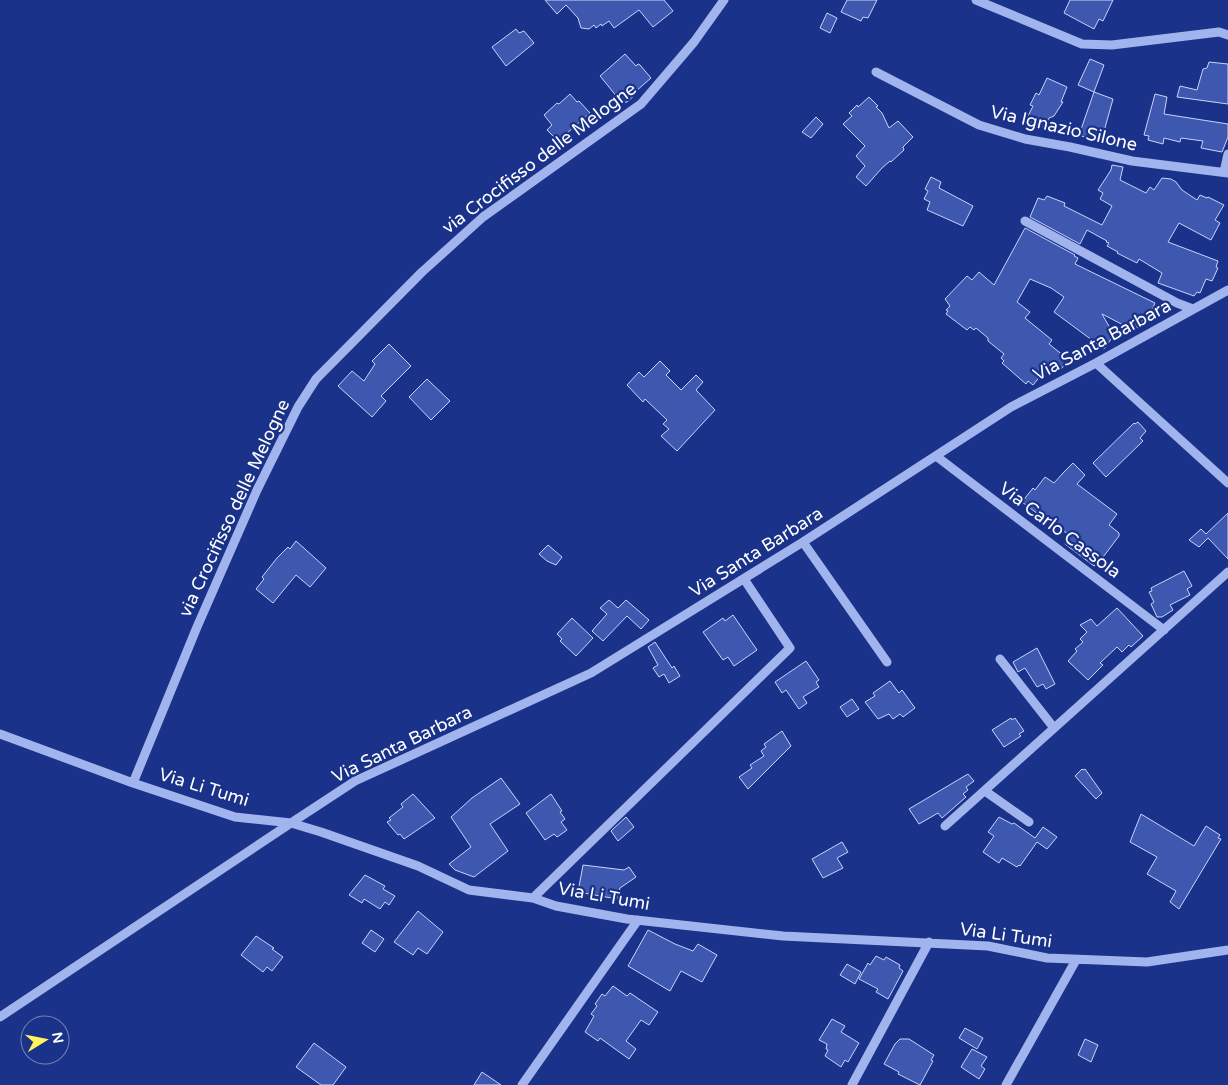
<svg xmlns="http://www.w3.org/2000/svg" width="1228" height="1085" font-family="'Varela Round',sans-serif">
  <rect width="100%" height="100%" fill="#1a3289"/>
  <path fill="#3e58b0" stroke="#c8d4f9" d="M545 0H664L673 11 653 27 639 10 614 28 609 21 602 26 601 24 596 28 594 25 589 29 581 28 578 18 566 5 557 14Z
    M847 0H877L868 18 863 17 861 21 841 12Z
    M1070 0H1113L1103 21 1099 19 1094 29 1064 13Z
    M827 13 837 18 830 33 820 28Z
    M516 29 519 33 524 31 534 43 506 66 492 47Z
    M625 54 636 66 638 64 640 65 651 78 635 92 637 93 627 102 622 103 600 76Z
    M1090 59 1104 65 1094 92 1078 85Z
    M1209 62 1228 64V104L1177 97 1180 86 1197 90 1203 69 1207 68Z
    M1047 78 1067 87 1061 102H1063L1054 116 1049 118 1044 128 1037 124 1036 127 1025 122 1033 106 1030 105 1036 93 1039 95Z
    M1094 92 1113 99 1103 135 1092 131 1090 139 1079 135Z
    M570 94 577 102 579 101 590 113 558 141 547 130 552 125 544 115 557 103 559 104Z
    M1155 94 1167 97 1164 114 1228 124V137L1222 152 1201 148 1203 141 1181 138 1180 142 1164 138 1163 144 1148 140 1149 136 1144 135Z
    M869 97 878 106 876 107 882 113 889 128 898 121 913 137 903 147 904 150 891 162 890 161 882 168 866 186 856 177 865 166 856 156 865 146 843 124 852 116 849 113 857 105 858 107Z
    M816 117 823 124 811 138 802 132Z
    M1112 165 1123 167 1120 180 1146 193 1150 187 1154 190 1162 178 1171 179 1176 182 1182 190 1197 200 1200 195 1207 198 1208 197 1224 205 1215 220 1220 223 1211 240 1179 223 1168 242 1218 261 1216 267 1218 268 1212 281 1206 279 1200 293 1197 292 1194 296 1158 283 1162 273 1139 259 1137 263 1117 253 1118 252 1107 246 1109 243 1106 242 1107 241 1087 230 1080 244 1030 217 1038 198 1044 200 1047 196 1065 203 1064 206 1102 225 1112 206 1100 199 1103 193 1098 190 1111 170Z
    M931 177 941 182 939 188 973 206 963 226 927 210 930 202 924 199 928 191 925 189Z
    M1025 228 1075 255 1074 256 1078 258 1075 264 1155 303 1147 320 1144 318 1138 328 1135 326 1133 330 1102 314 1114 335 1104 349 1054 312 1064 297 1051 288 1030 279 1017 302 1030 312 1025 318 1052 340 1049 344 1069 360 1061 369 1058 366 1054 373 1047 368 1033 385 1028 381 1026 384 1002 363 1004 361 1001 358 1004 354 988 341V338L976 328 974 330 970 327 967 330 946 314 948 311 946 310 950 306 945 299 967 276 972 280 979 272 994 285Z
    M389 344 411 366 381 396 386 401 372 417 338 386 352 371 364 381 375 364 372 361Z
    M660 361 670 371 666 375 681 390 696 375 703 382 696 390 715 410 677 451 661 436 669 429 663 424 667 420 645 399 643 402 627 385 639 372 644 377Z
    M427 379 450 401 431 420 409 397Z
    M1138 422 1146 431 1140 438 1143 441 1106 477 1093 463 1134 423 1135 424Z
    M1073 463 1085 475 1077 484 1117 514 1109 525 1119 533V536L1097 565 1096 564 1094 566 1065 544 1070 536 1044 515 1042 517 1022 502 1033 488 1035 490 1045 477 1054 483 1064 472Z
    M1228 513V559L1208 538 1199 547 1189 540 1201 529 1206 534Z
    M296 541 326 568 310 587 296 575 273 603 256 589 264 579 262 577 277 558 288 547 290 549Z
    M548 545 562 557 556 565 547 561 539 554Z
    M1184 571 1192 586 1187 589 1190 595 1170 605 1173 610 1162 617H1157L1151 604 1154 602 1149 592 1152 591 1151 588Z
    M609 600 618 608 626 600 649 620 641 629 627 616 603 641 592 631 607 614 600 608Z
    M1117 608 1143 636 1131 647 1129 645 1122 652 1117 647 1100 663 1103 665 1088 680 1068 661 1077 651 1075 649 1083 642 1080 639 1087 632 1080 625 1091 619 1097 626Z
    M733 615 757 650 734 666 728 657 723 660 703 632 723 618 725 621Z
    M572 618 593 638 576 656 560 641 562 639 557 634Z
    M655 642 672 668 674 666 680 676 669 683 664 674 659 677 653 668 658 665 648 647Z
    M1037 648 1055 684 1046 689 1043 684 1037 687 1025 668 1018 672 1013 662Z
    M806 661 819 680 816 682 819 687 803 697 807 703 799 709 786 690 782 693 775 682Z
    M890 681 899 693 902 690 915 708 903 717 900 714 893 719 889 714 878 719 865 702 875 696 873 693Z
    M852 699 859 709 847 717 840 707Z
    M1011 718 1012 720 1015 718 1024 731 1019 734 1021 736 1004 747 992 730Z
    M782 731 791 746 748 789 739 777 752 768 750 765 764 756 761 751 766 747 764 744Z
    M1082 769 1083 770 1085 769 1102 793 1096 799 1075 776Z
    M968 774 974 781 966 787 968 790 963 794 966 797 942 818 938 813 919 824 909 809Z
    M501 778 520 804 490 824 508 851 474 877 455 870 449 864 471 847 451 817 472 798Z
    M413 794 435 818 404 839 400 834 398 835 387 822 391 820 389 818 403 807 401 804Z
    M551 794 562 811 560 812 565 819 561 822 567 830 557 837 554 834 545 840 526 813Z
    M1141 814 1194 846 1206 826 1220 835 1218 838 1221 839 1179 909 1170 902 1176 891 1147 874 1157 857 1130 842Z
    M626 817 634 827 618 841 611 831Z
    M999 817 1012 824 1014 823 1035 838 1043 827 1057 837 1047 849 1037 842 1020 866 1019 865 1017 867 1002 858 999 863 983 852 994 836 988 832Z
    M842 842 848 852 837 858 843 868 823 878 812 859Z
    M583 865 624 870 629 867 636 877 620 888 617 899 578 892Z
    M365 875 385 886 383 889 395 896 389 905 385 902 380 909 364 899 362 903 349 895Z
    M418 911 443 932 427 954 418 948 413 955 394 942Z
    M371 930 384 939 375 952 362 943Z
    M648 930 675 944 693 951 698 944 717 955 702 982 681 971 670 991 628 966Z
    M256 936 274 948 272 949 283 957 272 971 267 967 263 972 241 955Z
    M876 956 884 960 886 957 900 965 899 968 903 971 888 999 876 992 878 989 859 979 868 963 870 965Z
    M847 964 861 972 855 984 840 975Z
    M613 986 627 996 630 993 658 1012 649 1025 641 1020 626 1041 636 1049 629 1059 600 1038 598 1041 585 1032 594 1016 591 1014 597 1006 595 1004 602 994 605 996Z
    M832 1019 845 1026 841 1032 859 1043 848 1062 845 1060 841 1067 825 1056 828 1050 826 1049 827 1044 819 1040Z
    M965 1028 983 1038 977 1049 959 1038Z
    M900 1039H909L934 1055 931 1060 933 1061 920 1085 898 1074 899 1072 884 1064 895 1044Z
    M1085 1039 1098 1045 1091 1062 1078 1055Z
    M314 1043 346 1067 333 1085H321L296 1067Z
    M972 1049 987 1057 981 1066 985 1069 979 1079 961 1067Z
    M482 1072 501 1085H474Z"/>
  <g fill="none" stroke-linecap="round" stroke-linejoin="round">
    <path stroke="#a2b4ed" stroke-width="9" d="M976 0 1082 44 1112 45 1219 32 1228 35
      M876 72 979 125 1025 139 1070 147 1132 161 1228 173
      M1224 172 1228 154
      M1025 221 1177 303 1193 309
      M1096 363 1228 483
      M936 456 1164 630
      M803 542 887 662
      M1000 659 1054 728
      M0 734 133 783 235 817 291 823 321 832 418 866 469 890 533 898 556 906 627 919 783 936 988 946 1047 958 1147 962 1228 950
      M133 783 197 627 257 490 298 407 316 379 422 272 483 217 641 104 694 42 724 0
      M985 791 1029 822
      M945 826 1228 572
      M533 898 790 648 744 579
      M0 1017 291 823 355 781 591 673 803 542 1011 407 1096 363 1228 290
      M522 1085 638 920
      M852 1085 929 942
      M1006 1085 1076 960"/>
  </g>
  <g text-anchor="middle" stroke-width="4.5" stroke-linejoin="round" paint-order="stroke">
    <g font-size="18" fill="#fff" stroke="#1a3289">
      <text transform="translate(1064 128) rotate(13)" y="6">Via Ignazio Silone</text>
      <text transform="translate(539 158) rotate(-37)" y="6">via Crocifisso delle Melogne</text>
      <text transform="translate(1102 340) rotate(-28)" y="6">Via Santa Barbara</text>
      <text transform="translate(234 508) rotate(-65)" y="6">via Crocifisso delle Melogne</text>
      <text transform="translate(1060 530) rotate(37)" y="6">Via Carlo Cassola</text>
      <text transform="translate(756 552) rotate(-32)" y="6">Via Santa Barbara</text>
      <text transform="translate(402 744) rotate(-26)" y="6">Via Santa Barbara</text>
      <text transform="translate(204 787) rotate(17)" y="6">Via Li Tumi</text>
      <text transform="translate(604 896) rotate(10)" y="6">Via Li Tumi</text>
      <text transform="translate(1006 935) rotate(8)" y="6">Via Li Tumi</text>
    </g>
  </g>
  <g transform="translate(45 1040) rotate(80)"><circle r="24" fill="#1a3289" stroke="#7684b8"/>
  <path d="M0-4L9 19L0 12L-9 19Z" fill="#fff35e"/>
  <text y="-8" font-size="14" font-weight="bold" text-anchor="middle" fill="#ffffff">N</text>
  </g>
</svg>
